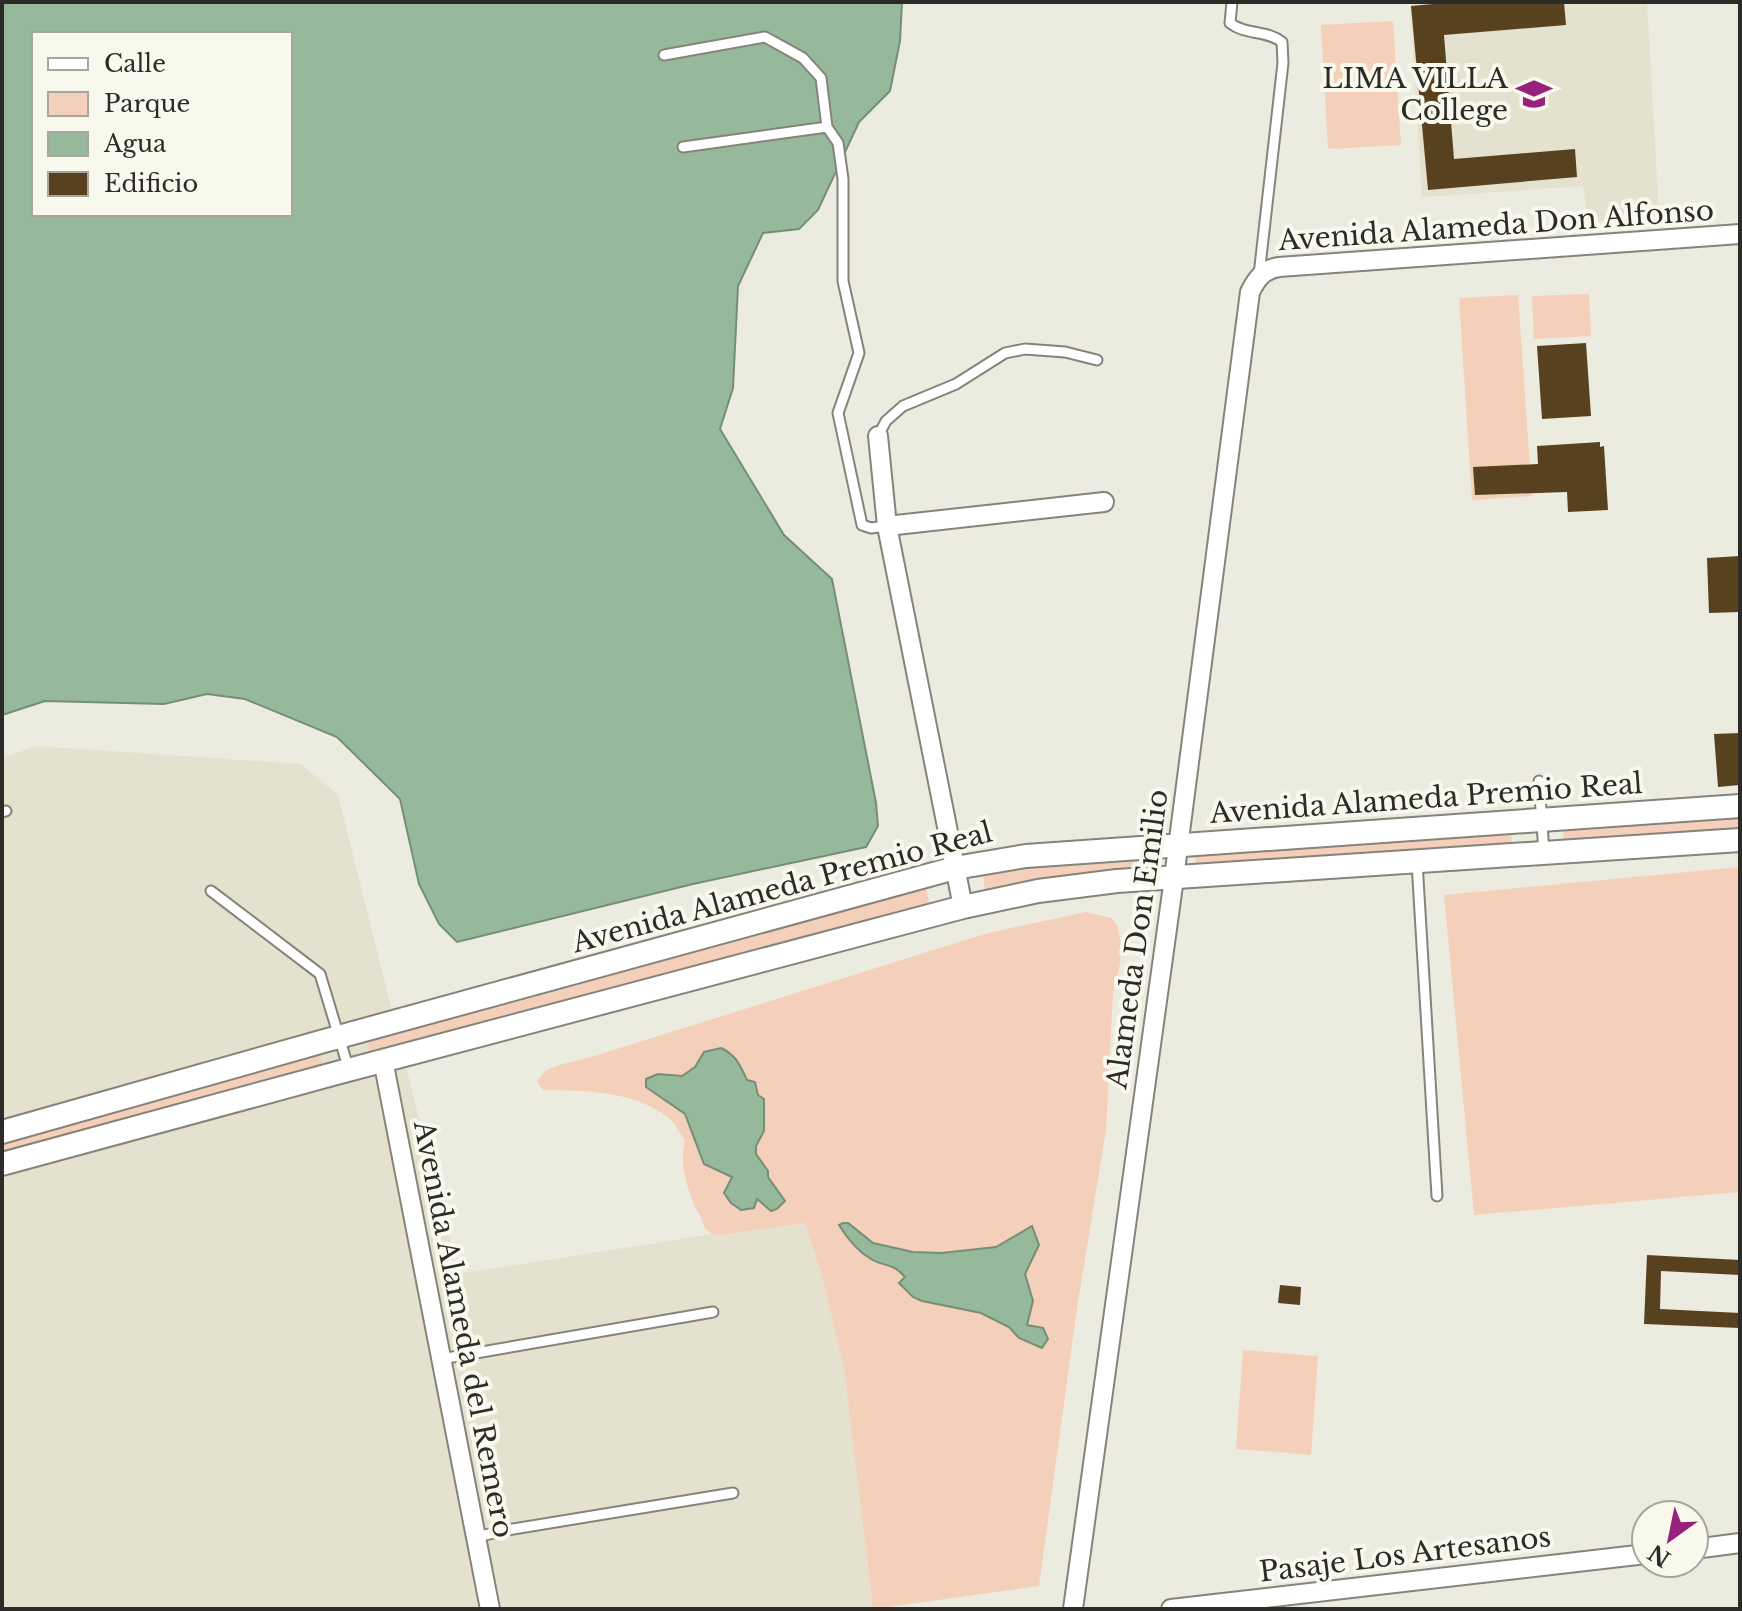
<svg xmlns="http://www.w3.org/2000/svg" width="1742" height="1611" font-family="'Libre Baskerville',serif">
  <rect width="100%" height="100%" fill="#ecebe0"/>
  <path fill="#e4e1cf" d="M1410 2H1647L1659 215 1589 223 1583 186 1422 197Z
    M36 746 301 764 338 795 458 1274 712 1234 725 1235 805 1223 821 1273 844 1368 873 1609H2V758Z"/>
  <path fill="#f4cfb9" d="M1393 21 1401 145 1328 149 1321 25Z
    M1589 294 1591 336 1534 339 1532 296Z
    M1518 295 1532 496 1472 500 1459 298Z
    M1740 816V830L1564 844 1563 829Z
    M1511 830 1512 845 1196 868 1195 852Z
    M1134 857 1135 871 985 892 983 874 1035 866Z
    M1740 867V1192L1474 1215 1444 895Z
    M926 888 930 906 370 1052 367 1040 498 1006 676 954Z
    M1086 912 1112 918 1117 926 1121 943 1120 964 1113 994 1106 1130 1077 1308 1039 1586 873 1609 844 1368 821 1273 805 1223 724 1235 712 1234 705 1229C702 1216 696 1211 692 1199 685 1181 680 1160 685 1141 680 1134 677 1126 671 1120 636 1090 587 1091 543 1090L537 1081 545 1071 559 1065 591 1057 988 933Z
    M320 1054 323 1065 2 1153V1142Z
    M1243 1350 1318 1356 1311 1455 1236 1449Z"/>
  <path fill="#95b99a" stroke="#768e78" stroke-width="2" fill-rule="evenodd" d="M2 2H902L900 41 890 91 859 122 818 210 799 229 763 233 738 286 733 388 720 429 784 535 832 579 876 803 878 826 866 847 693 884 457 942 439 924 419 884 400 799 337 737 245 699 207 694 164 704 45 701 2 715ZM34 34H290V214H34Z
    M721 1048C736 1055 740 1065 747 1080L755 1082 758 1095 764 1099V1131L756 1146V1154L768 1171V1177L785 1201 777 1209 771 1211 757 1199 754 1208 741 1210 731 1203 724 1193 732 1177 704 1164 685 1114 646 1087V1079L658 1074 682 1076 695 1067 704 1052Z
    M843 1223H848L852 1226 873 1243 913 1252 941 1253 996 1247 1032 1226 1039 1245 1025 1274 1033 1301 1027 1325 1043 1328 1048 1339 1042 1348 1019 1338 1009 1327 981 1313 922 1301 913 1297 899 1283 905 1277C891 1261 885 1268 871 1259 857 1251 847 1238 839 1225Z"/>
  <path fill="#58411f" d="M1455 2H1564L1566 25 1444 35 1454 159 1575 149 1577 177 1428 190 1411 6Z
    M1586 343 1591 416 1542 419 1537 346Z
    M1600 442V447L1604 446 1608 510 1568 512 1567 492 1475 495 1473 467 1538 464 1537 446Z
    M1740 556V612L1709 613 1707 558Z
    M1740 733V785L1718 787 1714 734Z
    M1647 1255 1740 1260V1275L1661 1271 1660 1309 1740 1313V1328L1644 1324Z
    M1280 1285 1301 1287 1300 1305 1278 1303Z"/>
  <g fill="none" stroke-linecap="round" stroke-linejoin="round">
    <g stroke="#86847a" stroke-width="13">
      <path id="service" d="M1232 2 1230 23C1245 35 1267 30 1282 42L1283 63 1259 275
        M664 55 765 37 803 58 821 78 827 127
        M683 147 827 127 838 143 843 179V281L859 353 838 413 862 525 871 528 887 526
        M878 436 886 421 903 406 956 384 1005 353 1025 349 1065 352 1097 360
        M1539 781 1544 853
        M2 812 6 811
        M1417 862 1437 1196
        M211 891 320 974 349 1070
        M441 1359 713 1312
        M476 1537 507 1530 733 1493"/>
    </g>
    <g stroke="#86847a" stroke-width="22">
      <path id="minor" d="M878 436 887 526 963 907
        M887 526 1104 502
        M383 1060 490 1609
        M1694 1549 1740 1543
        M1073 1609 1174 878 1250 292C1257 278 1264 269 1279 267L1740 234
        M1171 1609 1646 1554"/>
    </g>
    <g stroke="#86847a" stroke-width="26">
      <path id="tertiary" d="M2 1132 324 1041 955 868 1026 856 1740 806
        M2 1164 333 1074 963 907 1038 891 1117 881 1740 840"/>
    </g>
    <use href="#service" stroke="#fff" stroke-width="9"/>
    <use href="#minor" stroke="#fff" stroke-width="18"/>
    <use href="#tertiary" stroke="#fff" stroke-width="22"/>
  </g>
  <defs>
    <g id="school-bare" transform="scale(2.76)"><path d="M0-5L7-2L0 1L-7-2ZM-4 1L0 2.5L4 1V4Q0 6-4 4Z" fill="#97217d" stroke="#f9f8ed" stroke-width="2.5" paint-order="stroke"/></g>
  </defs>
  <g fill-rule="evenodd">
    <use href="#school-bare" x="1534" y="94"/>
  </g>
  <g text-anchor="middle" stroke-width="8" stroke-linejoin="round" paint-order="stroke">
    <g font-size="28" fill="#2c2b27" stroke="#f9f8ed" text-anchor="end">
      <text x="1508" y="88">LIMA VILLA<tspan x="1508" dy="32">College</tspan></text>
    </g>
    <g font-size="28" fill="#2c2b27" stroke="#f9f8ed">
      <text transform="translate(1496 225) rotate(-4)" y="10">Avenida Alameda Don Alfonso</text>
      <text transform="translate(1426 798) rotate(-4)" y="10">Avenida Alameda Premio Real</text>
      <text transform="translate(782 887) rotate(-15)" y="10">Avenida Alameda Premio Real</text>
      <text transform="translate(1137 939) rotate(-82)" y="10">Alameda Don Emilio</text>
      <text transform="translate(464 1329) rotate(79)" y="10">Avenida Alameda del Remero</text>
      <text transform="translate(1405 1554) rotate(-7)" y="10">Pasaje Los Artesanos</text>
    </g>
  </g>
  <rect width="1742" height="1611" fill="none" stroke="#2c2b27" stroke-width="8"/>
  <rect x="32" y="32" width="260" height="184" fill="#f9f8ed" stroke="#a7a69e" stroke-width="2"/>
  <rect x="48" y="58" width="40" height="12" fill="#ffffff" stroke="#a7a69e" stroke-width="2"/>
  <text x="104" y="72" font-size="24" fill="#2c2b27">Calle</text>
  <rect x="48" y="92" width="40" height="24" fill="#f4cfb9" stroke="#a7a69e" stroke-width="2"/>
  <text x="104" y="112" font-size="24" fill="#2c2b27">Parque</text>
  <rect x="48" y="132" width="40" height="24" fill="#95b99a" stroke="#a7a69e" stroke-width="2"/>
  <text x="104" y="152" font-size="24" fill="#2c2b27">Agua</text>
  <rect x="48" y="172" width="40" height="24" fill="#58411f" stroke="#a7a69e" stroke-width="2"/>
  <text x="104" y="192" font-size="24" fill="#2c2b27">Edificio</text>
  <g transform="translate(1670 1539) rotate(213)"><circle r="38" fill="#f9f8ed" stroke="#a7a69e" stroke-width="2"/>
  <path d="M0-6L14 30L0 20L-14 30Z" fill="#97217d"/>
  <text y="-12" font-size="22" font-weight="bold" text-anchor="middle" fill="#2c2b27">N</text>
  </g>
</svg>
